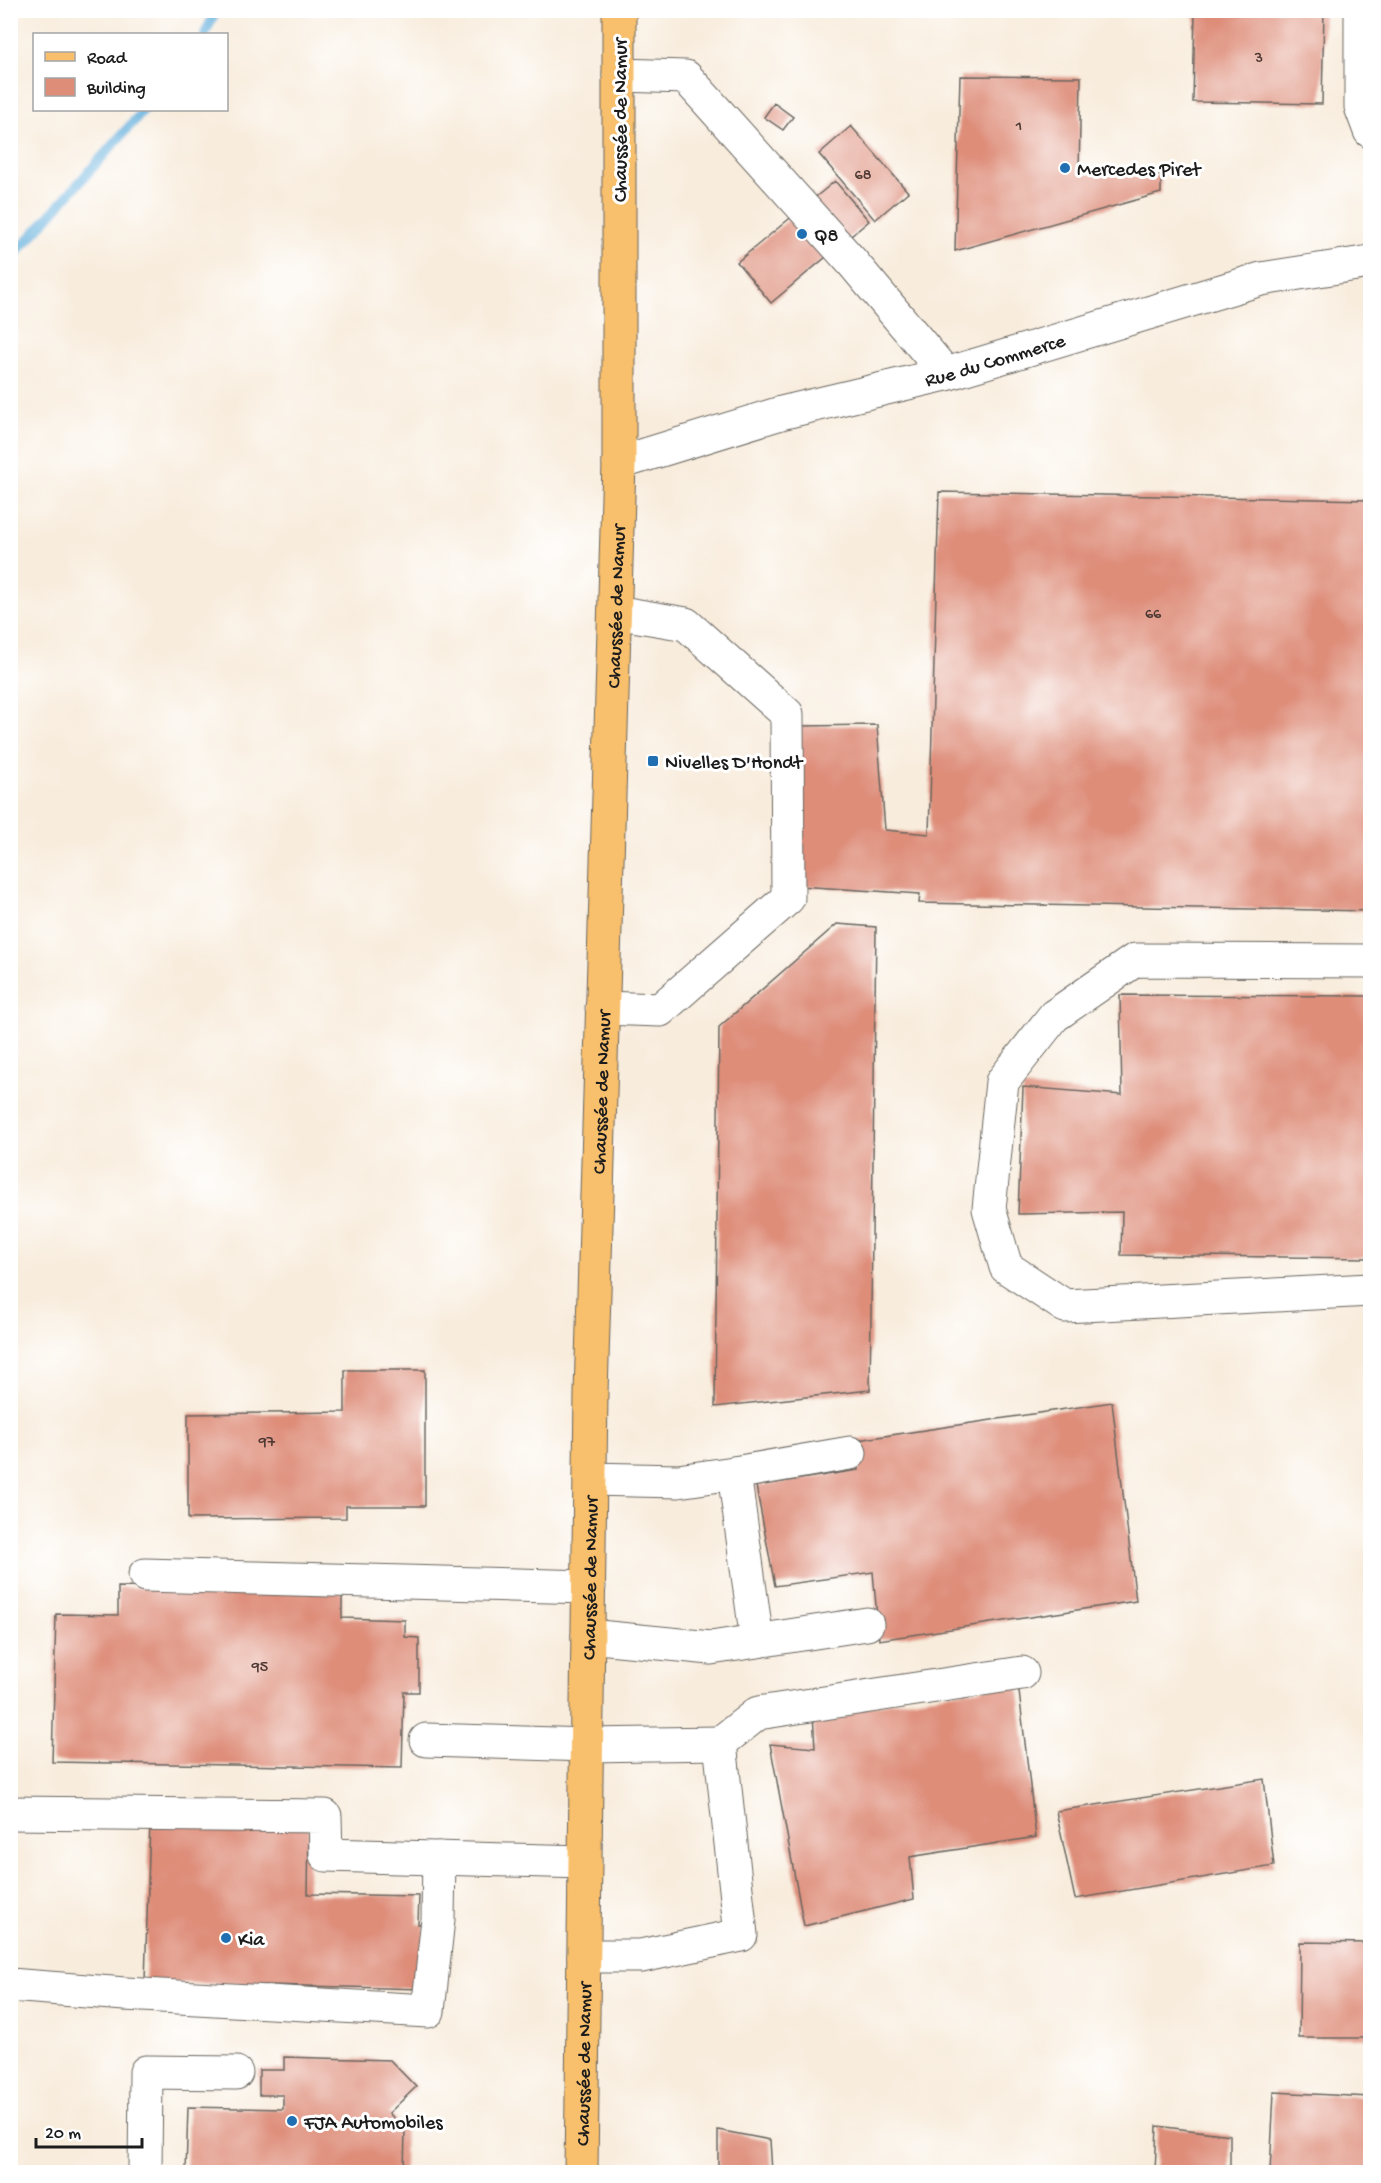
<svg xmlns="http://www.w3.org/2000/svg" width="1381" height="2183" font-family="'Gochi Hand',sans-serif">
  <rect width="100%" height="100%" fill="#fff"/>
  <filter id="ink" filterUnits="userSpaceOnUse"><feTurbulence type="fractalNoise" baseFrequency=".0167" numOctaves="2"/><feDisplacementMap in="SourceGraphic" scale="12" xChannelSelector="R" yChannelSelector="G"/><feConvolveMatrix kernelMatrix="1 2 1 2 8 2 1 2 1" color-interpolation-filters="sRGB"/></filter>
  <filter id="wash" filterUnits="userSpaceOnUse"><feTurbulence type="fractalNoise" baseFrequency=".008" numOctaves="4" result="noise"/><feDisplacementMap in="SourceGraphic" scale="24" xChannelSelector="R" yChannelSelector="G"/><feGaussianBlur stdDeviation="1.35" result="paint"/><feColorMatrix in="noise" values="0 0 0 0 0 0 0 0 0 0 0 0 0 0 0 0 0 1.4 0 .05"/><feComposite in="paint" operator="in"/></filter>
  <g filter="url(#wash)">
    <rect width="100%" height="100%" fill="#f8ecdc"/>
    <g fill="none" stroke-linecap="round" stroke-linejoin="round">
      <path stroke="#62afdb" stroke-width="10" d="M205 34 216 10
        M10 260 144 110"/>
    </g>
    <g id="blocks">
      <path fill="#de8d79" d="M1195 10H1324L1322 104 1193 102Z
        M960 76 1081 77 1079 173 1161 175V193L955 251Z
        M774 103 793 117 783 130 764 117Z
        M851 126 908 192 875 220 819 154Z
        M835 181 869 221 771 303 737 262Z
        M939 492 1370 500V911L919 903 920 894 799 886V726L877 725 885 830 929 834Z
        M837 924 876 927 870 1390 715 1407 719 1027Z
        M1120 995 1370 996V1258L1121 1255 1122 1212 1018 1214 1023 1087 1122 1095Z
        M345 1370H425V1506H346V1518L188 1519V1414L345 1412Z
        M1112 1402 1136 1601 879 1640 873 1572 775 1586 756 1486 858 1470V1440Z
        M118 1587 342 1592V1618L405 1620V1637L419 1638V1692H404L402 1768 52 1762 56 1614 118 1615Z
        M1018 1683 1036 1837 910 1857 914 1899 804 1926 770 1744 815 1748 813 1714Z
        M1264 1779 1274 1866 1075 1899 1056 1811Z
        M150 1821 309 1824 308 1894 419 1896 418 1924H425L423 1989 145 1982Z
        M1300 1942 1370 1943V2038H1299Z
        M284 2057 390 2060 416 2087 389 2113 405 2130 404 2172H186L188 2107 283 2109V2095H259V2070H284Z
        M1274 2092 1370 2097V2172H1270Z
        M1157 2126 1230 2135V2172H1155Z
        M718 2130 770 2140 772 2172H718Z"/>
    </g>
  </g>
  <g filter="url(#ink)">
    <use href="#blocks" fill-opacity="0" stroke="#69655f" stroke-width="1.5"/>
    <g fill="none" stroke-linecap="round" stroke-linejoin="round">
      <g stroke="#69655f" stroke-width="35">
        <g id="minor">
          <path d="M1361 10V107L1370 131"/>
          <path d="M619 75 686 77 852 262 946 374"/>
          <path id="s1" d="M619 463 781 413 946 374 1261 279 1370 262"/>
          <path d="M1370 961 1135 960 1054 1016 1002 1082 989 1209 1006 1267 1065 1306 1370 1290"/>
          <path d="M602 1008 660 1010 788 898 787 714 686 624 615 612"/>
          <path d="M734 1473 850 1453"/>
          <path d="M590 1479 678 1481 734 1473 757 1641"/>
          <path d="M145 1575 589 1587"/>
          <path d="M588 1636 711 1648 867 1624"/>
          <path d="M426 1740 587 1745 720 1743 741 1935 641 1956H584"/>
          <path d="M720 1743 758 1713 1022 1673"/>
          <path d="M10 1813 325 1816 326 1855 585 1862"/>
          <path d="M10 1985 125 1994 428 2011 438 1919 439 1858"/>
          <path d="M145 2172 146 2072 236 2073"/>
        </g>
      </g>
      <g stroke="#69655f" stroke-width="35">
        <g id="major">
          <path id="s2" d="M581 2172 591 1393 619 463V10"/>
        </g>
      </g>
      <use href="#minor" stroke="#fff" stroke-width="33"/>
      <use href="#major" stroke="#f8bf6c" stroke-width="33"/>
    </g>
  </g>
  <g fill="#1f6fb2" stroke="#fff" stroke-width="2">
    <circle cx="1065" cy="168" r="6"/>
    <circle cx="802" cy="234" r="6"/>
    <rect x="647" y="755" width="12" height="12" rx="3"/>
    <circle cx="226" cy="1938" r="6"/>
    <circle cx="292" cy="2121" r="6"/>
  </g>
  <g text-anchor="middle" stroke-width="6" stroke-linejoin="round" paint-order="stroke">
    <g font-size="16" fill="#4c3833">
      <text x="1259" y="62">3</text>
      <text x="1019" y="130">1</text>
      <text x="863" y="179">68</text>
      <text x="1153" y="618">66</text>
      <text x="267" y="1446">97</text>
      <text x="260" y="1671">95</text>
    </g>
    <g font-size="20" fill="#1c1c1c" stroke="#fff">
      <text transform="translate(619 120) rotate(-90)" y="7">Chaussée de Namur</text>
      <text dy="7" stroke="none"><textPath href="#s1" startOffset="390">Rue du Commerce</textPath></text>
      <text dy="7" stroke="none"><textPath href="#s2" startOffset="1566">Chaussée de Namur</textPath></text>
      <text dy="7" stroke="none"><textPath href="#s2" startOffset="1080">Chaussée de Namur</textPath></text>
      <text dy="7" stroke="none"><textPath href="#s2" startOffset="594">Chaussée de Namur</textPath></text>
      <text dy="7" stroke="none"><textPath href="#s2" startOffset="108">Chaussée de Namur</textPath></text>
    </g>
    <g font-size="20" fill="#1c1c1c" stroke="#fff" text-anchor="start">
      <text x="1077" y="175">Mercedes Piret</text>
      <text x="814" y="241">Q8</text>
      <text x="665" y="768">Nivelles D'Hondt</text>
      <text x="238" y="1945">Kia</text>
      <text x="304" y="2128">FJA Automobiles</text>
    </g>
  </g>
  <rect width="1381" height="2183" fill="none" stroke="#fff" stroke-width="36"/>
  <rect x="33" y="33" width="195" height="78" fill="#ffffff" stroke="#a4a4a4" stroke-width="1.5"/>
  <rect x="45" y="52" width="30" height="9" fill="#f8bf6c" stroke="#a4a4a4" stroke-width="1.5"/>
  <text x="87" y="63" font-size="18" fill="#1c1c1c">Road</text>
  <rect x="45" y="78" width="30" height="18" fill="#de8d79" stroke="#a4a4a4" stroke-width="1.5"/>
  <text x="87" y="93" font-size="18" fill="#1c1c1c">Building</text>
  <path d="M36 2138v9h106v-9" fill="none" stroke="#1c1c1c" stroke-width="3"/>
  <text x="45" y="2138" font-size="18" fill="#1c1c1c" stroke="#ffffff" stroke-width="4.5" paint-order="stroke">20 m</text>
</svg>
